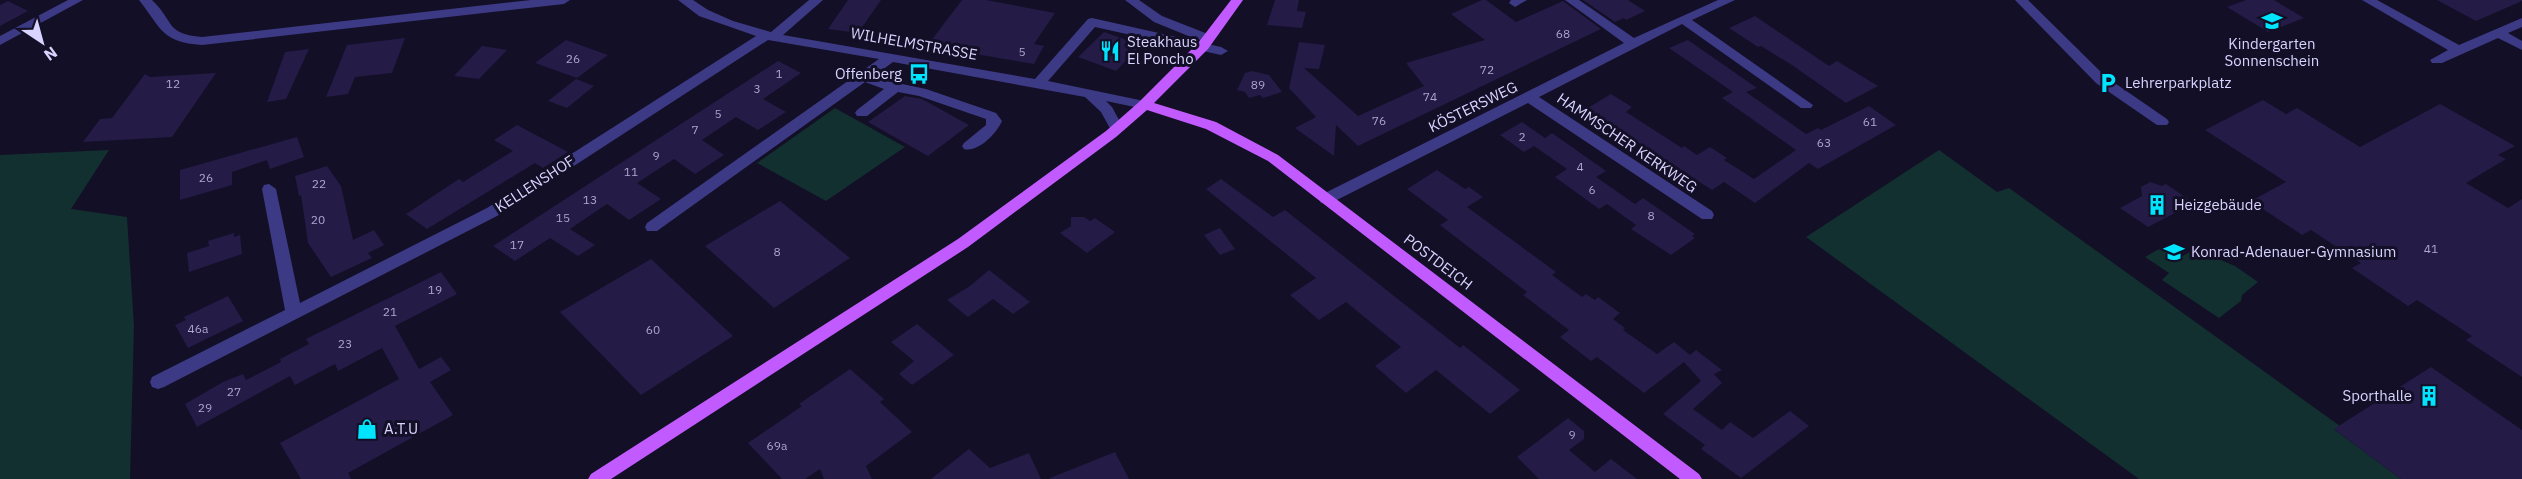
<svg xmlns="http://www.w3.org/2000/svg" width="2522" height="479" font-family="'IBM Plex Sans',sans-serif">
  <rect width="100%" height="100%" fill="#130f26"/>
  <path fill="#12302f" d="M835 108 905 147 826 201 757 163Z
    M109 150 71 209 127 217 134 326 130 479H0V155Z
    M1939 150 1997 192 2009 188 2340 426 2335 430 2401 479H2139L1806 237Z
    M2164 246 2181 257 2195 249 2235 266 2258 282 2242 295 2241 301 2219 318 2162 280 2169 273 2145 257Z"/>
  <path fill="#241b47" d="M848 0H881L858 33 828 29Z
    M962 0H986L1055 13 1034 44 1044 46 1034 64 927 46Z
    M1275 0H1299L1297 11 1306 12 1302 28 1267 25Z
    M1482 0H1486L1516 22 1563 1 1601 29 1358 146 1336 125 1334 156 1295 128 1316 117 1289 88 1299 42 1325 45 1319 69 1304 68 1358 116 1424 86 1406 63 1485 40 1451 14Z
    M1583 0H1628L1645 11 1626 20 1624 18 1615 22Z
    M2246 0H2274L2304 18 2268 32 2227 7Z
    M2437 0H2522V1L2476 21Z
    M8 1 28 11 0 26V5Z
    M1755 16 1829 66 1837 61 1878 86 1846 103 1792 65 1761 46 1758 47 1729 28Z
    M1104 32 1141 45 1116 71 1078 57Z
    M405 38 392 73 355 77 348 94 326 97 347 45Z
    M566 40 608 55 577 78 535 63Z
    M1688 40 1757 88 1746 92 1806 134 1818 128 1821 130 1869 106 1896 125 1818 169 1809 163 1755 203 1724 182 1712 190 1586 109 1611 94 1632 107 1626 112 1682 148 1684 146 1697 155 1710 147 1727 158 1724 160 1754 179 1796 150 1722 98 1733 92 1669 48Z
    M482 46 507 50 479 79 454 76Z
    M309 49 286 99 267 102 285 52Z
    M778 61 801 73 763 99 786 112 758 130 736 117 702 140 724 155 695 174 674 159 637 183 661 199 629 220 607 204 570 229 595 245 578 256 550 238 515 261 493 246Z
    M1252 71 1269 75 1282 92 1263 98 1260 95 1249 98 1245 92 1237 90 1245 73Z
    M216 73 172 137 83 142 100 119 112 118 145 74 150 77Z
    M576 79 594 86 567 108 548 101Z
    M905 96 922 99 969 125 928 156 868 122Z
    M2263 100 2286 114 2297 108 2360 147 2440 104 2515 146 2498 155 2506 159 2466 183 2508 208 2522 199V377L2466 340 2472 336 2417 300 2408 306 2352 268 2361 263 2311 230 2302 235 2251 201 2286 182 2205 130Z
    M1522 122 1545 138 1552 133 1606 171 1596 177 1635 204 1643 198 1695 234 1692 236 1695 238 1671 255 1631 229 1636 225 1607 204 1599 209 1555 177 1567 169 1534 146 1524 152 1500 135Z
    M517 125 568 152 543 168 535 163 427 229 406 214 459 179 463 182 513 151 494 140Z
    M297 137 304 157 270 169 267 160 232 172V185L180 200V170Z
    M327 166 341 186 353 240 374 230 384 245 368 253 372 258 331 277 308 243 301 195 299 196 295 176Z
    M1437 170 1465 189 1469 187 1483 197 1467 207 1556 272 1552 275 1582 297 1586 294 1595 300 1598 297 1620 313 1613 319 1625 328 1623 330 1657 354 1674 342 1690 355 1696 350 1722 370 1714 374 1722 383 1693 409 1722 430 1730 422 1753 438 1790 411 1809 426 1741 478 1701 449 1705 445 1663 414 1701 381 1684 362 1644 393 1597 357 1591 361 1560 337 1569 330 1523 295 1527 292 1440 225 1448 220 1407 189Z
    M1221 179 1273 217 1285 210 1460 348 1463 345 1520 390 1490 414 1436 370 1406 393 1375 366 1401 347 1346 302 1319 320 1290 295 1316 278 1206 189Z
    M2150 182 2162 186 2166 184 2194 203 2148 227 2120 208 2142 196 2141 187Z
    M780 201 850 258 774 308 705 246Z
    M1071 217H1084L1090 221 1095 218 1115 232 1087 253 1060 233 1071 226Z
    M1220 228 1235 249 1220 255 1204 235Z
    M234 233V237L240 235 242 254 189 272 187 253 209 246 208 241Z
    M651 259 733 336 641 395 560 312Z
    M989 270 1030 302 1013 314 993 299 968 317 947 300 970 286Z
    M441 272 457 294 395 326 419 369 441 357 451 370 430 382 453 415 348 473 351 479H301L280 443 399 379 382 348 338 371 335 364 295 385 290 376 197 427 185 404 223 382 243 374 246 380 281 362 280 359 309 344 306 339Z
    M228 296 243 321 188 348 175 325 186 320 184 317Z
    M917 324 954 355 912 385 899 374 914 361 891 342Z
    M2431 367 2522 430V479H2401L2334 429Z
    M850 369 884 399 880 402 912 432 866 466 872 479H824L820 469 805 479H782L748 443 802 406 799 404Z
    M1568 418 1584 431V439L1569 450 1595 472 1611 459 1637 479H1539L1517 457Z
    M969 449 990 468 1029 453 1041 479H931Z
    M1115 452 1129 479H1050V478Z"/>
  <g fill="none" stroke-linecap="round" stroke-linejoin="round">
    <path fill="#3d3a85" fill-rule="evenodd" d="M68 0H83L0 45V36Z
      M139 0H152C175 22 165 34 202 37L531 0H570L564 4 202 45C161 42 162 29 139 0Z
      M678 0H693L708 10 733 21 771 32 809 0H823L783 35 1035 79 1088 19 1092 18 1221 47 1228 51 1221 55 1095 27 1048 81 1149 102 1151 105 1144 109 1106 101 1112 107 1124 129 1117 134 1112 132 1101 112 1085 97 893 62 874 76 883 80 926 89 996 113 1002 121C997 133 978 153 964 149L962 146 964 143 986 125V119L919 96 898 92 867 116H857L855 113 857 110 884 89 865 82 657 231H647L645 227 647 223 879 59 768 40 497 216 164 387 158 389 152 387 150 382 152 377 285 310 262 189 264 185 269 184 276 189 300 303 487 208 756 36 699 16Z
      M1125 0H1139L1162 16 1213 36 1214 39 1208 43 1203 42 1154 22Z
      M1511 0H1527L1515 7 1509 3Z
      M1565 0H1579L1634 38 1718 0H1735L1692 20 1813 105 1811 108H1801L1682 24 1539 97 1712 211 1714 215 1712 219H1702L1528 103 1331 203H1321L1319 199 1321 195 1624 43Z
      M2015 0H2028L2106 77 2167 119 2169 122 2167 125H2157L2096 83Z
      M2362 0H2377L2459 45 2522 18V27L2508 33 2522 41V50L2498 38 2442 63H2432L2430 60 2448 50Z"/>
    <path fill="#c25bff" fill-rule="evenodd" d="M1231 0H1243L1208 49 1154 103 1216 122 1278 155 1699 474 1702 479H1680L1268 161 1206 129 1147 110 1116 137 968 247 611 479H588L591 474 958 239 1106 131 1139 102 1198 43Z"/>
  </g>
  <defs>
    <g id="school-bare" transform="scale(1.62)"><path d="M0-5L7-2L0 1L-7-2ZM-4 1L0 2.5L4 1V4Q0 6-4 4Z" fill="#00e5ff" stroke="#130f26" stroke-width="2.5" paint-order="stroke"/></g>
    <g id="restaurant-bare" transform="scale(1.62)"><path d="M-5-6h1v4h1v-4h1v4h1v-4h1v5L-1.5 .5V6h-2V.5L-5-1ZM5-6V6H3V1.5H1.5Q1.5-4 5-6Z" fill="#00e5ff" stroke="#130f26" stroke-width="2.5" paint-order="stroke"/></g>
    <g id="bus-bare" transform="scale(1.62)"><path d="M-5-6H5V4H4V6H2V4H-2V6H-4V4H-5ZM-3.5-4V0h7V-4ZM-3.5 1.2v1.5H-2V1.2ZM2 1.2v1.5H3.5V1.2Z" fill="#00e5ff" stroke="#130f26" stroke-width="2.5" paint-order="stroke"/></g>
    <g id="parking-bare" transform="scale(1.62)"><path d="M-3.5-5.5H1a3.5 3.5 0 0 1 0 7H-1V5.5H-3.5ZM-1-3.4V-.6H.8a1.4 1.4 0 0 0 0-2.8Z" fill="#00e5ff" stroke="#130f26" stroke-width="2.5" paint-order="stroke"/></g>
    <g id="building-bare" transform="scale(1.62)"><path d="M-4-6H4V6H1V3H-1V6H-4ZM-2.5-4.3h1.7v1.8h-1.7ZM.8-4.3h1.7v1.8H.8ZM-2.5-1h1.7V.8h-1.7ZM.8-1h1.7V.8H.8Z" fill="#00e5ff" stroke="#130f26" stroke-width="2.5" paint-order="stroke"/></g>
    <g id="shop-bare" transform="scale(1.62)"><path d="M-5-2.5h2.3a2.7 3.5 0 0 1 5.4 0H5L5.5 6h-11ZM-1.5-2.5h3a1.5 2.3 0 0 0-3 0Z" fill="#00e5ff" stroke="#130f26" stroke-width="2.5" paint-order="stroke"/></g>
  </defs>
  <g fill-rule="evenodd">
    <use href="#school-bare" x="2272" y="21"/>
    <use href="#restaurant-bare" x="1110" y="51"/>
    <use href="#bus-bare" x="919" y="74"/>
    <use href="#parking-bare" x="2108" y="83"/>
    <use href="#building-bare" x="2157" y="205"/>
    <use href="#school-bare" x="2174" y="252"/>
    <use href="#building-bare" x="2429" y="396"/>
    <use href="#shop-bare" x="367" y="429"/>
  </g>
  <g text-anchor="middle" stroke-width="6" stroke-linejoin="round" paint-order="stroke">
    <g font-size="12" fill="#aca6d1">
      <text x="1563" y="38">68</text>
      <text x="1022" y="56">5</text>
      <text x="573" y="63">26</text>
      <text x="1487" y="74">72</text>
      <text x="779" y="78">1</text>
      <text x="173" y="88">12</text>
      <text x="1258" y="89">89</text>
      <text x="757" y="93">3</text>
      <text x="1430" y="101">74</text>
      <text x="718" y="118">5</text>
      <text x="1379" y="125">76</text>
      <text x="1870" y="126">61</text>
      <text x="695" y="134">7</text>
      <text x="1522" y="141">2</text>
      <text x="1824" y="147">63</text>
      <text x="656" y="160">9</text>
      <text x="1580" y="171">4</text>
      <text x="631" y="176">11</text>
      <text x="206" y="182">26</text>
      <text x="319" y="188">22</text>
      <text x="1592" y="194">6</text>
      <text x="590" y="204">13</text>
      <text x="1651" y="220">8</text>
      <text x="563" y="222">15</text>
      <text x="318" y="224">20</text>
      <text x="517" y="249">17</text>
      <text x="2431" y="253">41</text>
      <text x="777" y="256">8</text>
      <text x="435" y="294">19</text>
      <text x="390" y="316">21</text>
      <text x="198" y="333">46a</text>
      <text x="653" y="334">60</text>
      <text x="345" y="348">23</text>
      <text x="234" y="396">27</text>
      <text x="205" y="412">29</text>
      <text x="1572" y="439">9</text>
      <text x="777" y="450">69a</text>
    </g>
    <g font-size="15" fill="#d9d4ff" stroke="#130f26" text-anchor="start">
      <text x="1127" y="47">Steakhaus<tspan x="1127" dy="17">El Poncho</tspan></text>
      <text x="2272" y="49" text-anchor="middle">Kindergarten<tspan x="2272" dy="17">Sonnenschein</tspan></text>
      <text x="902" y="79" text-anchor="end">Offenberg</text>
      <text x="2125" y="88">Lehrerparkplatz</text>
      <text x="2174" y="210">Heizgebäude</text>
      <text x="2191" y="257">Konrad-Adenauer-Gymnasium</text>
      <text x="2412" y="401" text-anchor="end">Sporthalle</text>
      <text x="384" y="434">A.T.U</text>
    </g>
    <g font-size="15" fill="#d9d4ff" stroke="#130f26">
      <text transform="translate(914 44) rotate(10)" y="5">WILHELMSTRASSE</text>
      <text transform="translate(1473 107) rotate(-26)" y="5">KÖSTERSWEG</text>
      <text transform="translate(1627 143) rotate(34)" y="5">HAMMSCHER KERKWEG</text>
      <text transform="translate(535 184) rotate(-33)" y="5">KELLENSHOF</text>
      <text transform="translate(1438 262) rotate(37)" y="5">POSTDEICH</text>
    </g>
  </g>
  <g transform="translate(42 42) rotate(144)" stroke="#130f26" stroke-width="4.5" paint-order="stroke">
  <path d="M0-4.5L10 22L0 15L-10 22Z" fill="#d9d4ff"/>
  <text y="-9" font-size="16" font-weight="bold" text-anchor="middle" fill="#d9d4ff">N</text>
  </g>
</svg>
